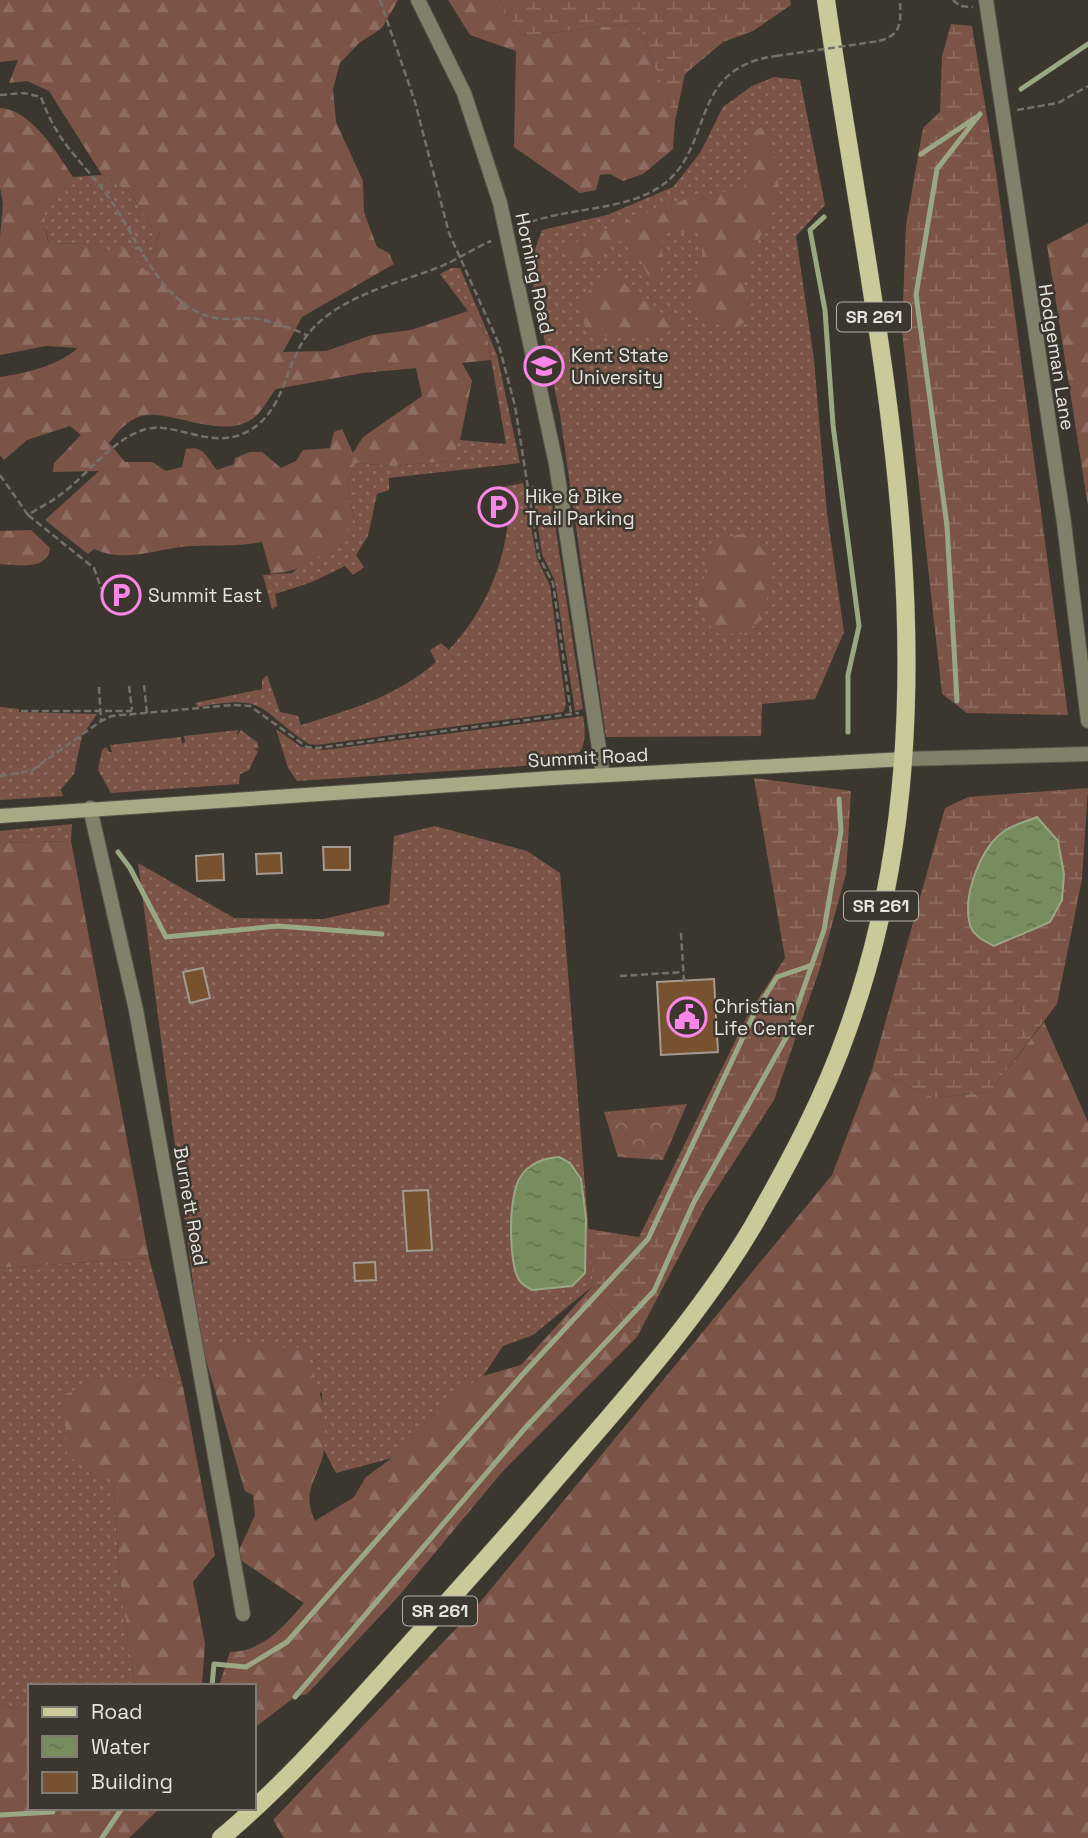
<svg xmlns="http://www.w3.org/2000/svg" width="1088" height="1838" font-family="'Space Grotesk',sans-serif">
  <defs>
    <pattern id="grass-dots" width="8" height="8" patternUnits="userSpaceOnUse" patternTransform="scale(1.75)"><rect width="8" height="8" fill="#7c5447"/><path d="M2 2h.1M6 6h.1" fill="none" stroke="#8f6c61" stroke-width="1.8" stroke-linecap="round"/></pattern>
    <pattern id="forest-firs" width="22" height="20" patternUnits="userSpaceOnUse" patternTransform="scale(1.75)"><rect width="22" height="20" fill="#7c5447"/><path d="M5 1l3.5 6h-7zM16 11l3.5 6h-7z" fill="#8f6c61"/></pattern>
    <pattern id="wetland-marsh" width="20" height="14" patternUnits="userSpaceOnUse" patternTransform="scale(1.75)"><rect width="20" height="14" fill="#7c5447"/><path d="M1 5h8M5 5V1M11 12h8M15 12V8" fill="none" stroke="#8f6c61"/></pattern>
    <pattern id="park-crowns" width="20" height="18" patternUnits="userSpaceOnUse" patternTransform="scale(1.75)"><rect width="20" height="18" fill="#7c5447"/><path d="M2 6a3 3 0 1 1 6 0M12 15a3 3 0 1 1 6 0" fill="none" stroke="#8f6c61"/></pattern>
    <pattern id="water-ripples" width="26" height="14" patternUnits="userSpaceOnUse" patternTransform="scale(1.75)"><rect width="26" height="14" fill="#788d5d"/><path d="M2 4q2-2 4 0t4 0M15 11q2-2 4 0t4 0" fill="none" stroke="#667354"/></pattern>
  </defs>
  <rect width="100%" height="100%" fill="#3c372e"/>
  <path fill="url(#grass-dots)" d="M774 77 800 80 825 205 796 236 814 360 827 513 844 632 815 699 762 704 761 736 606 737 560 415 529 266 542 230 607 215 673 187 700 153 723 107 752 86Z
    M102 175 131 193 155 233 160 231 146 273 84 243 49 244 43 216 50 196 73 177Z
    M451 268H460L497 355 520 463 389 478V490L377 494 368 536 356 555 364 567 353 575 345 566 312 582 275 594 277 606 272 609 263 575 292 573 354 519 347 481 356 463 392 466 449 461 460 440 506 444 487 336 440 274Z
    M523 483 537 559 550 586 566 705 563 712 317 745 309 744C256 709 269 694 198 707L195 703 262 689V680L267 675 280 712 298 716 301 725C350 710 397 696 436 662L430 650 441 643 449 650C489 607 511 551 509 492H501L498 488Z
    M532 485 551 498 583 709 575 711 555 581 542 554Z
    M0 707 19 709V712L97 714 82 736 74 774 61 789 63 796 0 800Z
    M583 716C586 735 587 750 569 763L297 781 288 768 276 729 301 747 324 750Z
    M238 730 237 736 241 730 257 742 259 748 254 749 258 751 249 770 240 774 239 784 111 793 98 770 102 750 106 747 109 752H112L110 745 181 737 182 744 185 742 184 736Z
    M72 824 71 841 0 843V831Z
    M435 826 527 851 560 873 593 1286 533 1335 503 1346 483 1376 436 1412 392 1458 336 1473 324 1450 322 1393 201 1344 138 863 234 918 323 919 389 904 394 836Z
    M149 1258 183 1387 153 1376 67 1456 113 1480 120 1581 135 1686H30V1711L0 1705V1268Z"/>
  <path fill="url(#forest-firs)" fill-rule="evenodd" d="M0 0H398L382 28 359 43 340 63 333 89 336 122 363 181 364 212 377 247 389 253 394 264 302 317 283 352 326 351 372 335 411 330 468 311 487 336 491 360 462 363 472 381 460 440 450 461 392 466 356 463 347 481 354 519C337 548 306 572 271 574L262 542C238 547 215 545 191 546 157 548 127 564 94 549L88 554 45 520 99 471 53 472 54 463 81 435 70 426 27 440 4 460 0 455V377C27 373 57 366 78 348L46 346 0 355V237L3 204 0 187V108C32 110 57 153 73 177 46 200 39 208 49 244L84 243 108 253 125 248 146 272 160 232 155 233 131 193 102 175 49 91 27 81 9 83 18 60 0 62ZM416 368 422 396 363 437 353 453 342 429 334 432 330 448 303 450 296 461 281 468 262 452H250L235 458 234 464 217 470C207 459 205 445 186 449L182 467 166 471 152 462H125L109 443C117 433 127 420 141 416 170 408 227 444 257 415 264 408 269 397 276 389L363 373Z
    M448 0H499L522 36 638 23 675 121 673 149 643 174 623 181 610 174 600 175 596 190 580 193 514 147 516 51 470 35Z
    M762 127 770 130 780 194 755 248 744 286 750 317 737 328 714 324 690 303 702 255V233L662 232 661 280H650L641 260 630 258 633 234 592 256 573 260 565 247 636 217 696 196 745 189 748 134Z
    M1088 223V506L1047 245Z
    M613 272 636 295 685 329 631 337 588 336 577 300Z
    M31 530 50 548C48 571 17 565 0 564V531Z
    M747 533 773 561 764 617 744 634 714 633 698 603 712 540Z
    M71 841 149 1258 0 1268V843Z
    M1044 1022 1088 1122V1838H284L273 1820 472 1612 832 1175 872 1070 935 1098 990 1092Z
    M593 1286 637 1337 503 1471 398 1597 307 1694 295 1697 254 1728V1686H219L230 1652C264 1651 284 1626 304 1603L236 1557 255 1515 253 1495 245 1491 201 1344 304 1348C317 1381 329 1411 324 1449 320 1478 300 1489 315 1521L354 1497 366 1477 392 1458 436 1412 466 1387 483 1376 521 1365Z
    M153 1376 183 1387 215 1555 193 1582 205 1643 202 1686H135L120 1581 113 1481 67 1456 64 1395 96 1380Z
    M0 1705 30 1711V1808H160L129 1838H0Z"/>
  <path fill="url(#wetland-marsh)" d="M499 0H790L791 5 753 31 723 42 685 74 675 121 638 23 522 36Z
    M951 24 972 26 996 172 1068 715 967 713 942 694 902 331 906 225 923 128 940 112 942 56Z
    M754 778 851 791 846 874 820 968 774 1100 706 1205 637 1337 593 1286 588 1229 639 1237 749 1013 785 958Z
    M1088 788 1082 879 1057 1004 990 1092 935 1098 872 1070 945 808 968 797Z"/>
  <path fill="url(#park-crowns)" d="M687 1104 663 1160 618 1157 604 1112Z"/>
  <path fill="url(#water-ripples)" stroke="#99a784" stroke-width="2" d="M1037 817 1058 841 1064 874 1062 900 1050 922 994 946C985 941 973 936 970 925 962 896 981 845 1006 830 1015 824 1028 821 1037 817Z
    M559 1157 570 1163 581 1179 586 1218 585 1273 572 1286 532 1290C527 1287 522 1285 519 1280 508 1262 508 1193 521 1176 530 1163 544 1158 559 1157Z"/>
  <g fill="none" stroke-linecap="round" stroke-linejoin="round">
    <path stroke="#99a784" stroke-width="5" d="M1021 89 1088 44
      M921 154 975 118
      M824 217 810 230 825 310 833 425 859 626 848 675V732
      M957 701 947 526 916 295 937 169 980 114
      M118 852 130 868 166 937 278 926 382 934
      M212 1686 214 1664 246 1667 287 1642 523 1374 648 1239 754 1014 777 977 812 965
      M295 1697 526 1427 654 1291 694 1202 787 1036 824 930 841 831 839 799
      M0 1815 53 1812
      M102 1838 122 1808"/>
  </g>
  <path fill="#78512e" stroke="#a49a92" stroke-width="2" d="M323 847H350V870H324Z
    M281 853 282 873 257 874 256 854Z
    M223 854 224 880 197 881 196 856Z
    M203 968 210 998 190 1003 183 972Z
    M714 979 718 1052 661 1055 657 982Z
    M428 1190 432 1250 407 1251 403 1191Z
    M375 1262 376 1280 355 1281 354 1263Z"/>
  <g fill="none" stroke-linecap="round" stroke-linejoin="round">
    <g stroke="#57534a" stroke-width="16">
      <path id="minor" d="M986 0 1064 523 1088 721
        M90 808 136 1010 243 1614"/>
    </g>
    <g stroke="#57534a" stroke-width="16">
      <path id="tertiary" d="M418 0 464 93 500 203 556 464 603 775
        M905 759 1088 754"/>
    </g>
    <g stroke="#57534a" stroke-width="16">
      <path id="secondary" d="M0 816 553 778 905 759"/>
    </g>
    <g stroke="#57534a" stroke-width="19">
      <path id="primary" d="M221 1838C283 1786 335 1727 389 1667 442 1608 496 1549 548 1488 620 1404 696 1322 753 1226 789 1163 824 1098 848 1029 968 694 874 339 826 0"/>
    </g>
    <path stroke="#757169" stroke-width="2.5" stroke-dasharray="7 3.5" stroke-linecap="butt" d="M380 0 415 102 449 233 498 342 515 406 539 557 553 583 571 714
      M953 0 960 6 973 7
      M879 41C902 35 901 22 900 0
      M0 95 24 93 41 97C58 145 81 159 109 198 136 235 156 295 202 314 217 321 234 319 250 318 258 317 298 330 306 335
      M1017 110 1058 103 1088 86
      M521 226C562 207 624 212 661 186 716 148 686 68 776 56
      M0 475 28 515C38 508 50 503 60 495 87 476 110 441 143 430 175 419 213 454 252 429 286 407 285 363 308 334 338 297 392 285 434 269 454 262 472 249 491 241
      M28 515 94 568 101 588 111 599
      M144 685 147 713
      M129 686 132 710
      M99 687 101 721
      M21 711H132
      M0 776 31 771 101 721 112 716 232 705 250 706 307 747 318 748 579 713
      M681 933 684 981
      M620 976 683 972"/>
    <use href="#minor" stroke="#81806a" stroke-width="14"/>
    <use href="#tertiary" stroke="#81806a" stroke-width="14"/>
    <use href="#secondary" stroke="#aba985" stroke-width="14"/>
    <use href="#primary" stroke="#cbc99a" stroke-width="18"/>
    <path stroke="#757169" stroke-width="2.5" stroke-dasharray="7 3.5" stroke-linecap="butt" d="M776 56 879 41"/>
  </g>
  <defs>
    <g id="university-ring" transform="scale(2.0125)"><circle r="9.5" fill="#3c372e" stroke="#fa87e7" stroke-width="1.5"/><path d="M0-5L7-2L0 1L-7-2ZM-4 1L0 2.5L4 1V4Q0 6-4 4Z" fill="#fa87e7"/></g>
    <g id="parking-ring" transform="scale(2.0125)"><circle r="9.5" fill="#3c372e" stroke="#fa87e7" stroke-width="1.5"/><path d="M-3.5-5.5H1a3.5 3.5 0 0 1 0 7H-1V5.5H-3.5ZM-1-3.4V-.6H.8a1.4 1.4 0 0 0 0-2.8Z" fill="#fa87e7"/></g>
    <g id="civic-ring" transform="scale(2.0125)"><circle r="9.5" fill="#3c372e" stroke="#fa87e7" stroke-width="1.5"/><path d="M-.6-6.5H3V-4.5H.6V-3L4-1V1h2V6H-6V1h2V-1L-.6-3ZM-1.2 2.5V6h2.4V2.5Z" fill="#fa87e7"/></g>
  </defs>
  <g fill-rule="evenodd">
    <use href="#university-ring" x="544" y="366"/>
    <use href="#parking-ring" x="498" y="507"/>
    <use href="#parking-ring" x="121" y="595"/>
    <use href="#civic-ring" x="687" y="1017"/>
  </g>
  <g text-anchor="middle" stroke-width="5" stroke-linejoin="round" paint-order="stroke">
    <g fill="#3c372e" stroke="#b3afa9" stroke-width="2">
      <rect x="837" y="302.5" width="74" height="29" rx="5"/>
      <rect x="844" y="891.5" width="74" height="29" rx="5"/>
      <rect x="403" y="1596.5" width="74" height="29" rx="5"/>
    </g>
    <g font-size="18" font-weight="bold" fill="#e6e3de">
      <text x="874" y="323">SR 261</text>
      <text x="881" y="912">SR 261</text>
      <text x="440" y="1617">SR 261</text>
    </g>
    <g font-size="19" fill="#e6e3de" stroke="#3c372e">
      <text transform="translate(535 273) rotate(78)" y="7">Horning Road</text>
      <text transform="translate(1057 357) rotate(81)" y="7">Hodgeman Lane</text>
      <text transform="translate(588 757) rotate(-3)" y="7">Summit Road</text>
      <text transform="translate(191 1206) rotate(80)" y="7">Burnett Road</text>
    </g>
    <g font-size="19" fill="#e6e3de" stroke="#3c372e" text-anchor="start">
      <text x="571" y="362">Kent State<tspan x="571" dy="22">University</tspan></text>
      <text x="525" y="503">Hike &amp; Bike<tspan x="525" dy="22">Trail Parking</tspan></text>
      <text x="148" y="602">Summit East</text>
      <text x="714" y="1013">Christian<tspan x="714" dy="22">Life Center</tspan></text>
    </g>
  </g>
  <rect x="28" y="1684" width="228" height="126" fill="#3c372e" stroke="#807c74" stroke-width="2"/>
  <rect x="42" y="1707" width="35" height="10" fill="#cbc99a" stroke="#807c74" stroke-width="2"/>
  <text x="91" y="1719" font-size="21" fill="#e6e3de">Road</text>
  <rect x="42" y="1736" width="35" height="21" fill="url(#water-ripples)" stroke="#807c74" stroke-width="2"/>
  <text x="91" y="1754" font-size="21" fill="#e6e3de">Water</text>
  <rect x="42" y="1772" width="35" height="21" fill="#78512e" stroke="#807c74" stroke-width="2"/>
  <text x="91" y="1789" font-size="21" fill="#e6e3de">Building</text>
</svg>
